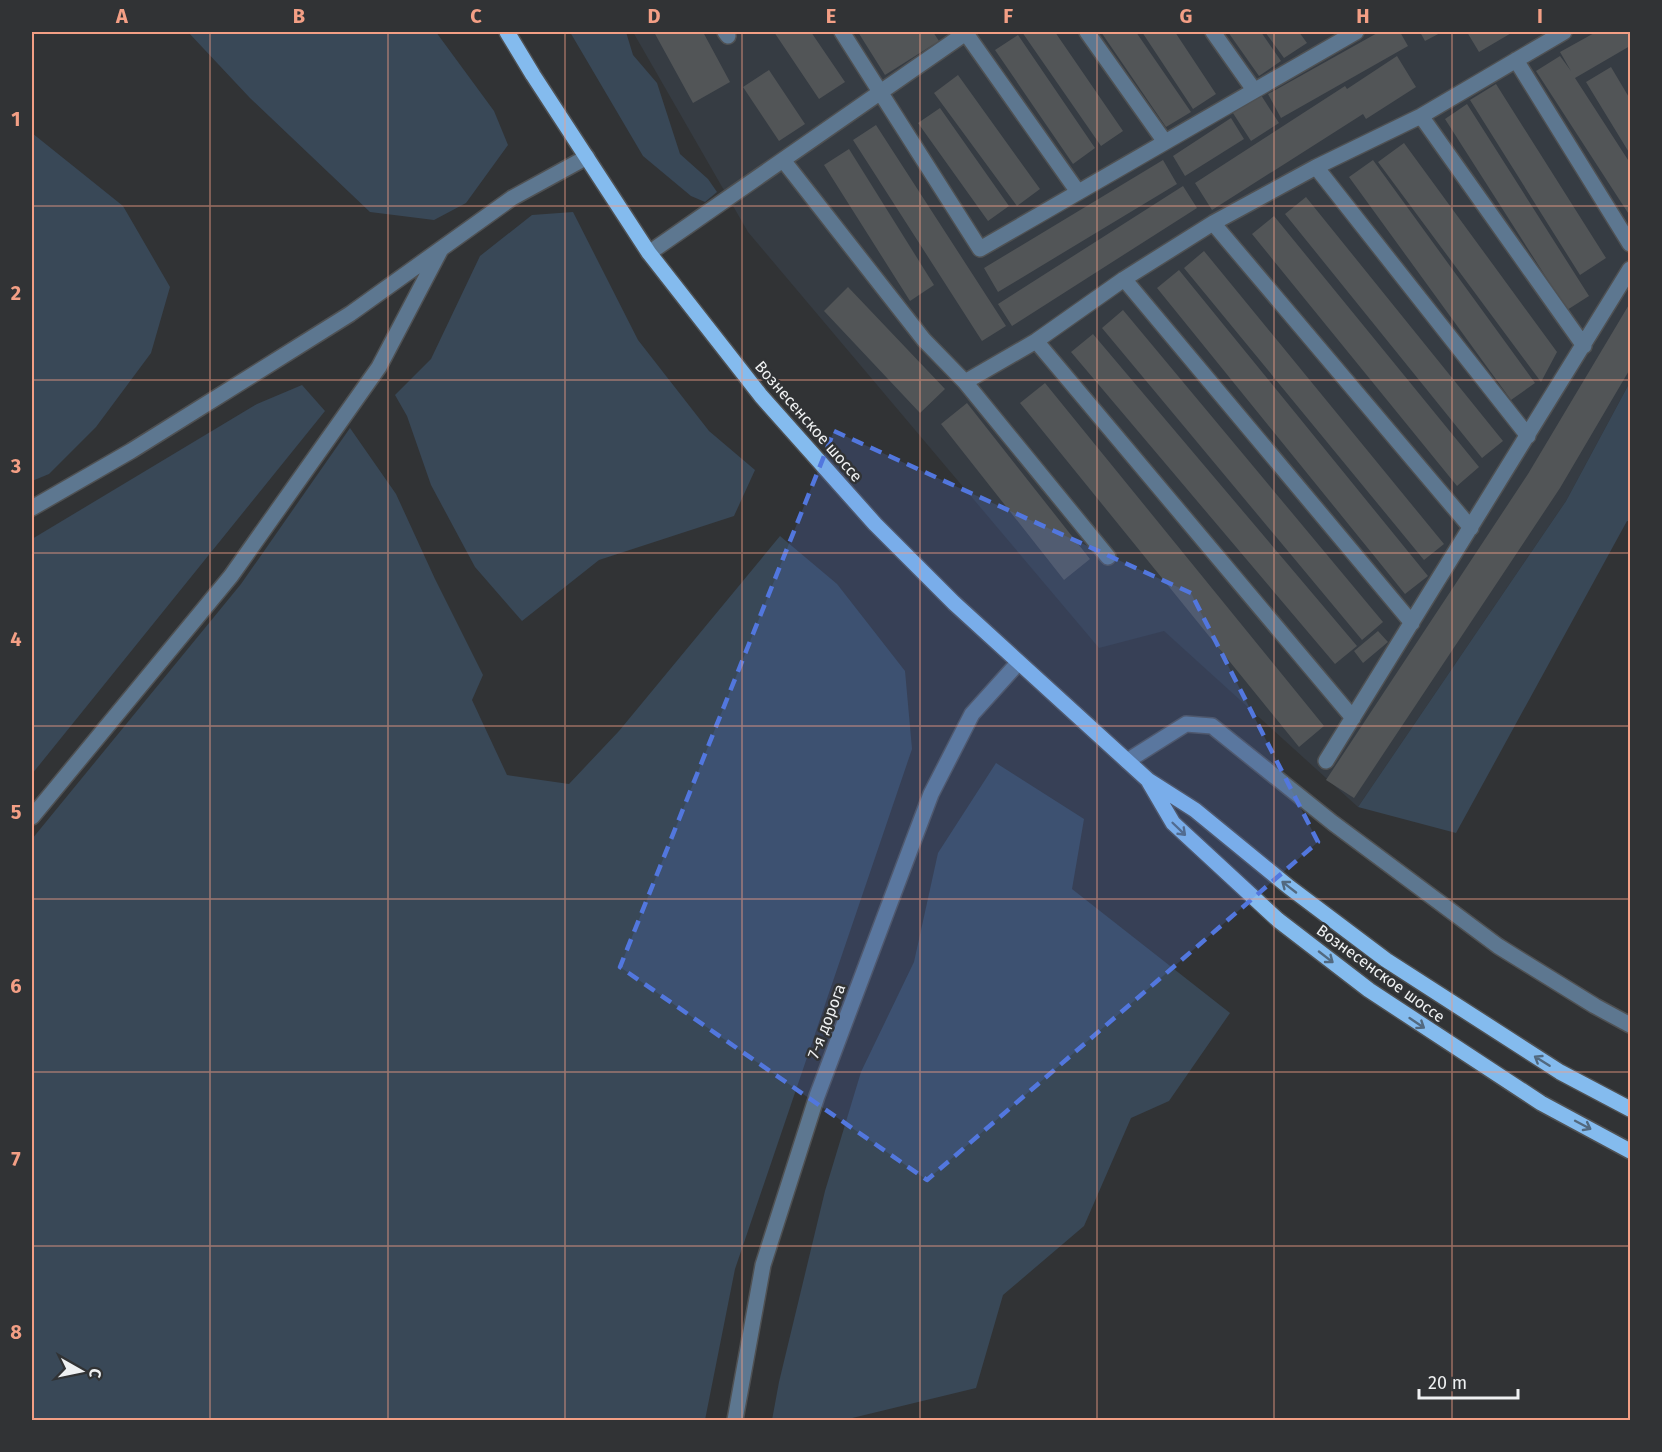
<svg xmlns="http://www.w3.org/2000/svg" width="1662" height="1452" font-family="'Fira Sans',sans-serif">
  <rect width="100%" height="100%" fill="#313335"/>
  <path fill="#363c43" d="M633 32H1630V382L1566 501 1358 807 1164 631 1099 648 748 232Z"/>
  <path fill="#394857" d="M188 32H436L494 111 508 145 466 203 434 220 370 212 250 98Z
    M570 32H626L633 55 657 83 680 154 708 179 717 192 705 202 691 196 643 156Z
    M32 133 123 206 170 287 151 353 96 427 49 474 32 481Z
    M573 212 638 340 709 431 755 470 734 516 599 560 522 621 475 567 431 485 407 416 395 395 431 359 480 256 532 215Z
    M1630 382V521H1627L1456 833 1358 807 1566 501Z
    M302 385 325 411 32 774V539L257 404Z
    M350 428 396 494 435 579 483 675 472 700 507 775 569 784 619 731 780 536 837 584 905 671 912 749 735 1269 705 1420H32V839L241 584Z
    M996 763 1084 819 1072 889 1230 1013 1169 1101 1131 1118 1084 1226 1003 1295 976 1388 844 1420H772L779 1382 825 1191 861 1072 914 962 938 853Z"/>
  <path fill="#525557" d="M654 32H703L730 82 693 103Z
    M774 32H811L845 82 819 99Z
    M858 32H933L939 41 885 75Z
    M1022 32H1055L1123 131 1101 146Z
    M1101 32H1136L1191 112 1166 127Z
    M1142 32H1175L1216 94 1193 109Z
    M1228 32H1261L1281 61 1259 76Z
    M1265 32H1299L1307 43 1284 58Z
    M1379 32H1400L1408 46 1281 118 1268 94Z
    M1420 32H1442L1425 41Z
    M1467 32H1513L1479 52Z
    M1596 32H1630V46L1575 78 1630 163V216L1536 71 1560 56 1571 71 1560 52Z
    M1018 35 1095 148 1073 164 995 50Z
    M1397 56 1416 87 1366 119 1363 114 1212 210 1195 183 1345 86 1347 89Z
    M1611 67 1630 99V154L1586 82Z
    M769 70 805 124 779 141 743 87Z
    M958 75 1040 189 1017 206 934 93Z
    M1496 84 1606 258 1580 275 1470 100Z
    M1259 92 1279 123 1251 141 1231 110Z
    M1467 104 1589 296 1567 310 1445 119Z
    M940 108 1009 206 988 221 918 123Z
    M1231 118 1244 139 1185 176 1173 156Z
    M876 125 1006 326 982 341 853 140Z
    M1404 143 1557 352 1541 382 1378 162Z
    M849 149 934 285 910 301 824 165Z
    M1163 160 1177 184 998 292 984 268Z
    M1373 160 1535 383 1511 400 1349 177Z
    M1183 186 1197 208 1012 326 998 304Z
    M1306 197 1503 441 1482 458 1285 214Z
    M1274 216 1479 467 1457 486 1252 234Z
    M1204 251 1444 544 1424 560 1184 268Z
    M1179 270 1428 576 1405 594 1157 288Z
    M848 287 945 389 920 413 824 311Z
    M1630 303V369L1560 488 1354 798 1326 780 1528 474Z
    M1123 310 1383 622 1362 640 1102 328Z
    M1093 334 1357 646 1335 664 1071 352Z
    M1045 383 1324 726 1299 747 1020 403Z
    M967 403 1090 559 1064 580 941 424Z
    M1378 631 1388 642 1363 663 1354 651Z"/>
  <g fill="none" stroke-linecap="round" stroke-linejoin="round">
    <g stroke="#4f5153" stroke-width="18">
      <path id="minor" d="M725 32 728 36
        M842 32 980 249 1356 32
        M965 32 1078 192
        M1087 32 1165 142
        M1213 32 1254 90
        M1516 60 1630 244
        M1421 116 1584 346
        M783 160 924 340 965 382 1108 557
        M1316 167 1528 436
        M1213 223 1471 528
        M649 253 967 32
        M1124 279 1412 623
        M1036 341 1353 718
        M965 382 1036 341 1124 279 1213 223 1316 167 1421 116 1564 32
        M32 508 131 451 350 314 512 198 587 157
        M1127 761 1186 724 1212 726 1333 823 1498 946 1595 1006 1630 1025
        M1326 761 1630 269
        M32 817 231 576 379 367 441 249
        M735 1420 763 1265 817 1096 931 794 972 714 1018 663"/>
    </g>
    <g stroke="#4f5153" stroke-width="18">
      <path id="major" d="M507 32 533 75 649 253 761 396 875 524 954 603 1148 780 1195 810 1289 887 1386 960 1560 1072 1630 1109
        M1149 782 1173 823 1278 920 1369 990 1541 1103 1630 1151"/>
    </g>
    <use href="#minor" stroke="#5d7790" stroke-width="15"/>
    <use href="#major" stroke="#84bbee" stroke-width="15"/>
  </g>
  <defs><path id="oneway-shaft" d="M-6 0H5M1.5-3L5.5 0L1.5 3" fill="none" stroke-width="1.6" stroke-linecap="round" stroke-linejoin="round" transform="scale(1.5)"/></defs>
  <g stroke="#52697f">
    <use href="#oneway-shaft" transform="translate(1179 829) rotate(44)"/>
    <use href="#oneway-shaft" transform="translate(1289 887) rotate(-142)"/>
    <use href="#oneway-shaft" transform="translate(1326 957) rotate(38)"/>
    <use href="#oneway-shaft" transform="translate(1417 1023) rotate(34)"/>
    <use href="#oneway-shaft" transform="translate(1542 1061) rotate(-148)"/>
    <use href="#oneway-shaft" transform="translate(1583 1125) rotate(28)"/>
  </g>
  <path fill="#5277de" fill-opacity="0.2" stroke="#5277de" stroke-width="4.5" stroke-dasharray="12 8" stroke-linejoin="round" d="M834 431 1191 593 1318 842 927 1180 620 967Z"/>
  <path fill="none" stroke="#f39f85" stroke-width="1.5" stroke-opacity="0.55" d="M210 32V1420M388 32V1420M565 32V1420M742 32V1420M920 32V1420M1097 32V1420M1274 32V1420M1452 32V1420M32 206H1630M32 380H1630M32 553H1630M32 726H1630M32 899H1630M32 1072H1630M32 1246H1630"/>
  <g text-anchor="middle" stroke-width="5" stroke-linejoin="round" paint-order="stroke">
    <g font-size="16" fill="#eff1f2" stroke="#313335">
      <text transform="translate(809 421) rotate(49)" y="6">Вознесенское шоссе</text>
      <text transform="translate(1381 973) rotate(36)" y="6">Вознесенское шоссе</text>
      <text transform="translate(826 1021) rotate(-69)" y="6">7-я дорога</text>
    </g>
  </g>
  <rect width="1662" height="1452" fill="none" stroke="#313335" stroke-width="66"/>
  <g transform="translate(81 1371) rotate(99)" stroke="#313335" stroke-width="4.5" paint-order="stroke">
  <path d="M0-4.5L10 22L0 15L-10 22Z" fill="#eff1f2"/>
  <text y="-9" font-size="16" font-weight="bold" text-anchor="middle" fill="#eff1f2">С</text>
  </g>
  <path d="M1419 1389v9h99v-9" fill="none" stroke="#eff1f2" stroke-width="3"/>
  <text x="1428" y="1389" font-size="18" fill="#eff1f2" stroke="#313335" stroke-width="4.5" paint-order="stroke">20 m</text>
  <rect x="33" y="33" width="1596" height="1386" fill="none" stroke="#f39f85" stroke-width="2"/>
  <g font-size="20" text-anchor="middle" font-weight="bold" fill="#f39f85">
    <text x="122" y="23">A</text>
    <text x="299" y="23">B</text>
    <text x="476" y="23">C</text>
    <text x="654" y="23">D</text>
    <text x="831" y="23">E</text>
    <text x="1008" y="23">F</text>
    <text x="1186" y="23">G</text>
    <text x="1363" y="23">H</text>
    <text x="1540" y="23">I</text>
    <text x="16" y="126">1</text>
    <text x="16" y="300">2</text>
    <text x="16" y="473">3</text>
    <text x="16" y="646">4</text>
    <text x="16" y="819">5</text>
    <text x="16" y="993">6</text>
    <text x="16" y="1166">7</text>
    <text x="16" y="1339">8</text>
  </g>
</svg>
